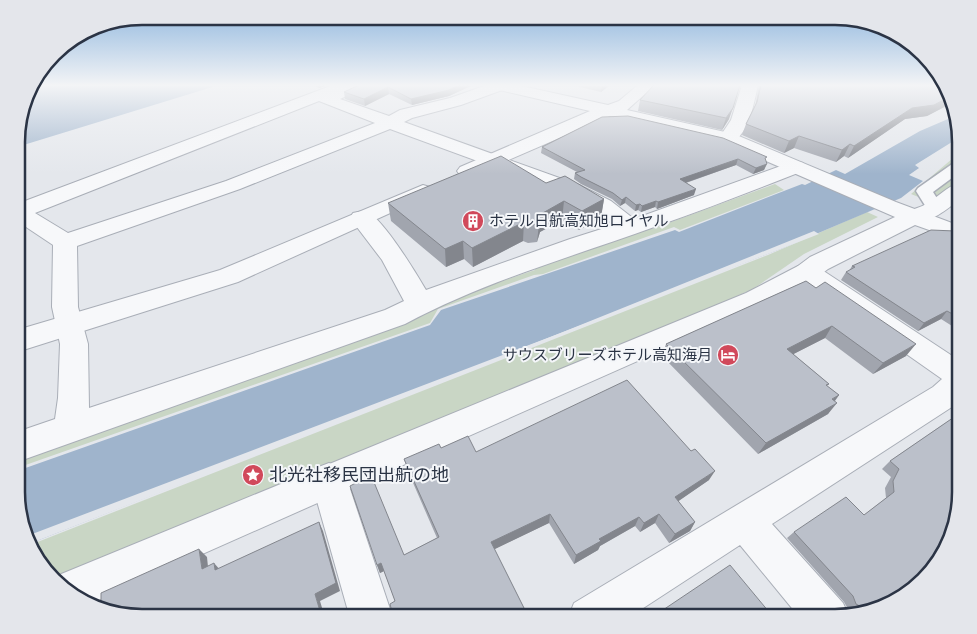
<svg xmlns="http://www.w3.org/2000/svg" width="977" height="634" font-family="'Exo 2','Noto Sans JP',sans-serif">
  <rect width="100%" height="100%" fill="#e4e7ec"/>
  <path fill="#c9d6c5" d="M960 152V180L931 202 911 194Z
    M775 184 784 190 680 230 674 227 543 274 534 275 438 309 430 323 17 468V455L424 307 535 270V266L583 252 582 248 648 227 652 229Z
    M867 212 878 217 804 254 753 289 682 321 56 580 33 555 30 545 768 255Z"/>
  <path fill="#9fb4cc" d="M30 85H219L17 147V126Z
    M955 116 960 137 915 165 919 168 909 175 923 181 901 198 783 248 558 334 29 544 17 508V471L430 325 441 310 675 230 679 232 802 184 805 185 836 170 845 174 920 131Z"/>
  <path fill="#e4e7ec" d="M814 231 819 234 29 544 27 536 558 334Z"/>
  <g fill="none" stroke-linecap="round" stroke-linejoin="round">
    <g stroke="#a9aeb7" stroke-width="3">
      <path id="pedestrian" d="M960 160V172L933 192 940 203 938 207H926L916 191 918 188 955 162Z"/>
    </g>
    <g stroke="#a9aeb7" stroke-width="2">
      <path id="minor" d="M333 85H358L360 88 358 91 340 99 389 116 400 110 450 98 487 85H506L505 89 461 105 412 118 404 122 579 185 611 201 634 219 789 163 796 161 803 163 806 167 803 171C754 190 706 209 657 226 572 257 485 281 405 324L17 462V432L55 419 58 398 60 344 52 307 53 245 17 221V204ZM319 101 375 123 226 181 68 233 35 213ZM390 129 565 193 595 210 614 225 570 239 426 290C416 273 385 222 369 213 363 210 358 212 353 213L350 218 382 260 404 301 385 310 89 408 88 344 78 307 77 246 240 189Z
        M742 85H758C754 103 747 148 722 142L719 138 731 120Z
        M960 183V199C945 211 926 227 905 222L902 217C908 209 918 209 926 204 938 198 946 186 960 183Z
        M807 264 816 266 960 361V400L955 405 772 524 843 603 849 616 800 618 740 545 628 618H568L574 603 933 387 942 379 798 278 794 272 798 266Z
        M329 463 342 468 347 480 393 618H350L311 480 316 468Z"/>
    </g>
    <g stroke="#a9aeb7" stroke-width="2">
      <path id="tertiary" d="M489 85H517L608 105 619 101 638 85H655L627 110 734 134 896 202 960 226V241L915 225 828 269 816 278 764 305 92 603 72 596 54 577 746 293 798 266 810 257 895 217 722 142 610 116 474 175 467 177 460 175 457 171 460 167 590 111 491 88Z
        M423 185 430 187 434 191 430 195 238 282 17 352V330L220 270Z"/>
    </g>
    <use href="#pedestrian" fill="#f7f8fa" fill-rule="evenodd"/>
    <use href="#minor" fill="#f7f8fa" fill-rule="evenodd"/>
    <use href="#tertiary" fill="#f7f8fa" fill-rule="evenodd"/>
  </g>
  <path fill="#a1a5ae" d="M311 85H328L319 88Z
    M473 85 449 96 412 105 389 94 365 106 345 99 344 92 358 86Z
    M571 85H610L601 92Z
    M654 85 729 119 722 130 638 111 640 100Z
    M759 85H945L950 104 927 116 905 119 848 158 844 156 836 162 794 148 784 153 742 135 746 124 755 107Z
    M542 147 766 161 764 170 753 174 736 165 686 183 694 195 657 209 655 207 641 212 638 210 635 211 625 203 620 206 612 199 581 184 574 179 575 173 577 172 541 153Z
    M546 183 604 199 601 217 579 230 562 220 540 232 537 242 528 243 523 241 473 267 464 259 446 267 391 221 388 203Z
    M960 207V225L955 222Z
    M960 233V331L941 319 918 331 841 280 846 272 849 271 852 266Z
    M806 281 906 356 873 374 825 338 793 354 829 384 827 386 839 395 835 401 828 414 758 454 662 356 666 344Z
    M960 413 898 601 855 614 848 609 844 602 787 538 794 532 864 515 886 498 885 488 891 477 882 469 890 461Z
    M441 448 476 452 709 480 678 501 695 522 690 531 669 543 655 523 640 532 635 526 600 546 598 550 574 564 549 523 494 549 529 618H387L392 612 395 601 384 571 380 573 377 565 404 555 437 538 407 469 404 459Z"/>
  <path fill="#83868d" d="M318 85H328L319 88Z
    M459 85H473L449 96 412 105 411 99Z
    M602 85H610L601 92Z
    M388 87 389 94 365 106 364 99Z
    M949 97 951 102 950 104 927 116 905 119 848 158 854 146 912 108Z
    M733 108 729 119 722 130 726 118Z
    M799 136 794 148 784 153 789 141Z
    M850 144 844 156 836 162 842 150Z
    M738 159 736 165 679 185 680 179Z
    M767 164 764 170 753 174 756 168Z
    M696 189 694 195 657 209 658 202Z
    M626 197 625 203 620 206 622 200Z
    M604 199 601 217 579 230 582 211Z
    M564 201 562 220 540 232 537 242 539 224 541 214Z
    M656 201 655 207 641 212 642 206Z
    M640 204 638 210 635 211 636 205Z
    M524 222 523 241 473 267 472 248Z
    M463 241 464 259 446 267 445 249Z
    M947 311 941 319 918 331 924 323Z
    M832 326 825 338 780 361 787 349Z
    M916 344 906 356 873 374 883 363Z
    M839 395 830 407 837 403 828 414 758 454 766 443Z
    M715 471 709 480 670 507 675 497Z
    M550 514 549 523 491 551V542Z
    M659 514 655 523 640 532 644 523Z
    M639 517 635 526 600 546 598 550 574 564 576 555 599 539Z
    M319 522 323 531 340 591 320 601 325 618H322L315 594Z
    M695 522 690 531 669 543 675 534Z
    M199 549 207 557 209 577 202 569Z
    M214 563 221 571 215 570Z
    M381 563 384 571 380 573 377 565Z"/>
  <path fill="#bbc0ca" stroke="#83868d" d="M359 85H459L449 90 411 99 388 87 364 99 344 92Z
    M654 85H740L733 108 726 118 640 100Z
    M761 85H945L949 97 934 105 912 108 854 146 850 144 842 150 799 136 789 141 746 124 757 102Z
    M628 116 723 138 767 157 765 158 767 164 756 168 738 159 680 179 696 189 658 202 656 201 642 206 640 204 636 205 626 197 622 200 613 193 581 177 575 173 585 170 542 147 602 117Z
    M501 156 546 183 565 176 604 199 582 211 564 201 541 214 539 224 529 225 524 222 472 248 463 241 445 249 388 203Z
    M931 230 955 231 960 233V318L947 311 924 323 846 272 855 267 852 266Z
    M806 281 816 288 825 282 916 344 883 363 832 326 787 349 829 384 826 385 839 395 832 399 837 403 766 443 666 344Z
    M627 380 691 451 695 449 715 471 675 497 695 522 675 534 659 514 644 523 639 517 599 539 601 541 576 555 550 514 491 542 529 618H479L478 617 476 618H387L386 612H392L390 604 395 601 381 563 377 565 350 486 371 475 404 555 439 537 404 459 439 444 441 448 468 436 476 452Z
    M960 413V500L939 562 898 601 867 610 856 604 853 596 794 532 846 497 864 515 894 492 893 481 899 469 890 461Z
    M319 522 336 583 315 594 322 618H142L101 605V593L199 549 202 569 214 563 215 570Z
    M730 565 774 618H651Z"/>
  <linearGradient id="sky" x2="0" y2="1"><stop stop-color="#8bb4dd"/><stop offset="0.49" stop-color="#f3f4f6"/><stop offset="1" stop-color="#f3f4f6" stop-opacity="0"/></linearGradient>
  <rect width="977" height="174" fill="url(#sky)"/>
  <defs>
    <g id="building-disc" transform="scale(1.125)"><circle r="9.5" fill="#d1495b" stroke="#f4f6f9"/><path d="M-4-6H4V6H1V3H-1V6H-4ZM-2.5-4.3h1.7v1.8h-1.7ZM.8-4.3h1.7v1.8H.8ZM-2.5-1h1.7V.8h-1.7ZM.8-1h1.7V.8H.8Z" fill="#fff"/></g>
    <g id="hotel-disc" transform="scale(1.125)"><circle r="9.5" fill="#d1495b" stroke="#f4f6f9"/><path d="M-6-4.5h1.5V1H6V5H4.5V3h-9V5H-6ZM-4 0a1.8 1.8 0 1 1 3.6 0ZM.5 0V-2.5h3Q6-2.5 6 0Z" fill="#fff"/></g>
    <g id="sight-disc" transform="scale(1.125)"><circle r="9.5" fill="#d1495b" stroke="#f4f6f9"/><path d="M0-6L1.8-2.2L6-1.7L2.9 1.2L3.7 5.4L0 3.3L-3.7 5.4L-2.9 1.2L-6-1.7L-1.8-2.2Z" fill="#fff"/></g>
  </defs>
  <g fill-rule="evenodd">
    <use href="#building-disc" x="473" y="221"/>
    <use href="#hotel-disc" x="728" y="355"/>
    <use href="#sight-disc" x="253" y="475"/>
  </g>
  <g text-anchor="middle" stroke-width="4" stroke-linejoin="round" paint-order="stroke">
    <g font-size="15" fill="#2b3445" stroke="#f4f6f9" text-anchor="start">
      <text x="489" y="226">ホテル日航高知旭ロイヤル</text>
      <text x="712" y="360" text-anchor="end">サウスブリーズホテル高知海月</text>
    </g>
    <g font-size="18" fill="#2b3445" stroke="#f4f6f9" text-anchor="start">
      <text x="269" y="481">北光社移民団出航の地</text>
    </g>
  </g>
  <path d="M0 0H977V634H0ZM142 25H835A117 117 0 0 1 952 142V492A117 117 0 0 1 835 609H142A117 117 0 0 1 25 492V142A117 117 0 0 1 142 25Z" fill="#e4e6eb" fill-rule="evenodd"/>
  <path fill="none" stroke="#2b3445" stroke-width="2.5" d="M142 25H835A117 117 0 0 1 952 142V492A117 117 0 0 1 835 609H142A117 117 0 0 1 25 492V142A117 117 0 0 1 142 25Z"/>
</svg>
